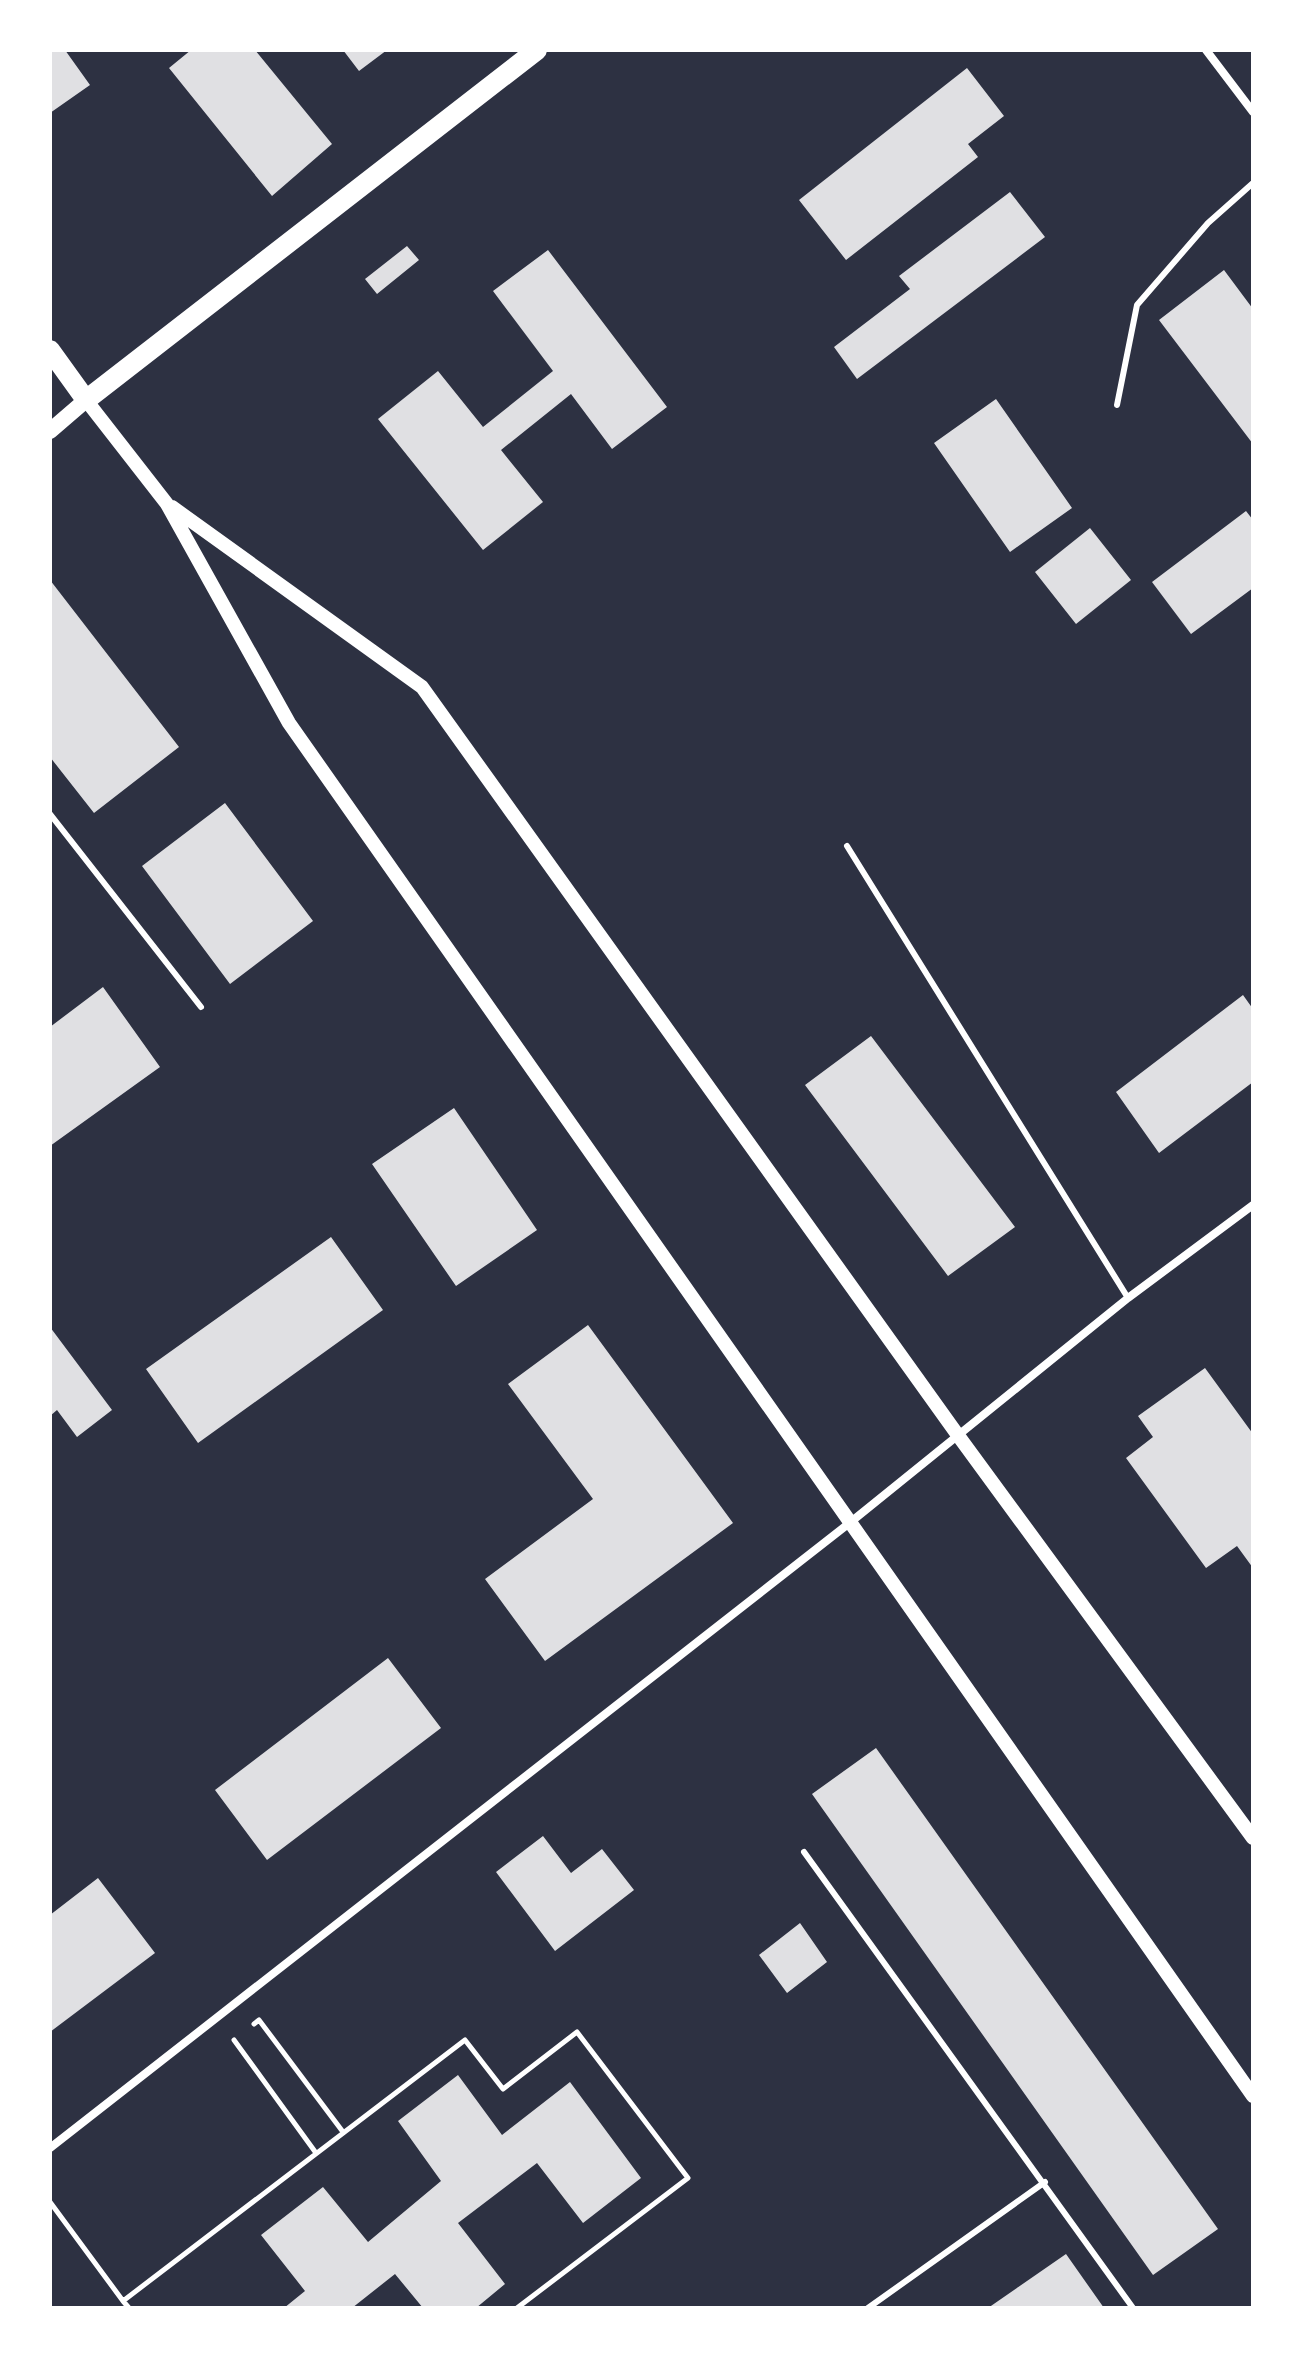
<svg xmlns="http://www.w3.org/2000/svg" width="1303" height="2358" font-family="Barlow,sans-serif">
  <rect width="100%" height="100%" fill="#2d3142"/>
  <path fill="#e0e0e3" d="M50 50H65L90 85 50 113Z
    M191 50H255L332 144 272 196 169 68Z
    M343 50H387L359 71Z
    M967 68 1004 116 968 144 978 157 846 260 799 200Z
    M1010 192 1045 237 857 379 834 347 910 289 899 276Z
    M407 246 419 260 377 294 365 279Z
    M548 250 667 407 612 449 571 394 501 450 543 502 483 550 378 419 438 371 483 427 553 371 493 291Z
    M1224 270 1253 309V444L1159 320Z
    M996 399 1072 508 1010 552 934 443Z
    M1246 511 1253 520V588L1191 634 1152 582Z
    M1090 528 1131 580 1076 624 1035 572Z
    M50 580 179 747 94 813 50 757Z
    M225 803 313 921 230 984 142 866Z
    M103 987 160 1067 50 1146V1027Z
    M1243 995 1253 1009V1082L1159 1153 1116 1092Z
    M871 1036 1015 1227 948 1276 805 1085Z
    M454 1108 537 1230 456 1286 372 1164Z
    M331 1237 383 1310 198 1443 146 1369Z
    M588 1325 733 1523 545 1661 485 1579 593 1499 508 1384Z
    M50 1327 112 1410 77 1437 57 1410 50 1416Z
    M1205 1368 1253 1434V1568L1237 1546 1206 1568 1126 1458 1153 1437 1138 1416Z
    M388 1658 441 1728 267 1860 215 1790Z
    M876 1748 1218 2229 1153 2275 812 1794Z
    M543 1836 571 1873 602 1849 634 1890 555 1951 496 1872Z
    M98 1878 155 1953 50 2032V1915Z
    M800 1923 827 1962 787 1993 759 1955Z
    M458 2075 502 2135 570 2082 641 2178 583 2223 537 2163 458 2223 505 2284 476 2308H423L395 2274 352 2308H284L305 2291 261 2235 323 2187 368 2242 441 2181 398 2121Z
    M1066 2254 1104 2308H988Z"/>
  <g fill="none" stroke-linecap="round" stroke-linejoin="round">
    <path stroke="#fff" stroke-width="5" d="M254 2024 259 2020 343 2132
      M234 2040 316 2153
      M50 2202 123 2301
      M129 2308 123 2301 465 2040 503 2089 577 2032 688 2178 517 2308"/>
    <path stroke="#fff" stroke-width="6" d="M1117 405 1137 305 1208 223 1253 183
      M50 814 201 1007
      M847 846 1128 1298
      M804 1852 1133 2308
      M868 2308 1045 2182"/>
    <path stroke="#fff" stroke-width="8" d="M1206 50 1253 112
      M50 2148 852 1521 1128 1298 1253 1205"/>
    <path stroke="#fff" stroke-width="14" d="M86 400 167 504 289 723 1253 2096
      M172 507 422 687 957 1434 1253 1838"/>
    <path stroke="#fff" stroke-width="16" d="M50 431 86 400"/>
    <path stroke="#fff" stroke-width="20" d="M50 350 86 400 537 50"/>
  </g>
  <rect width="1303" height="2358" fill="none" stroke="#ffffff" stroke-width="104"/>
</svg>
